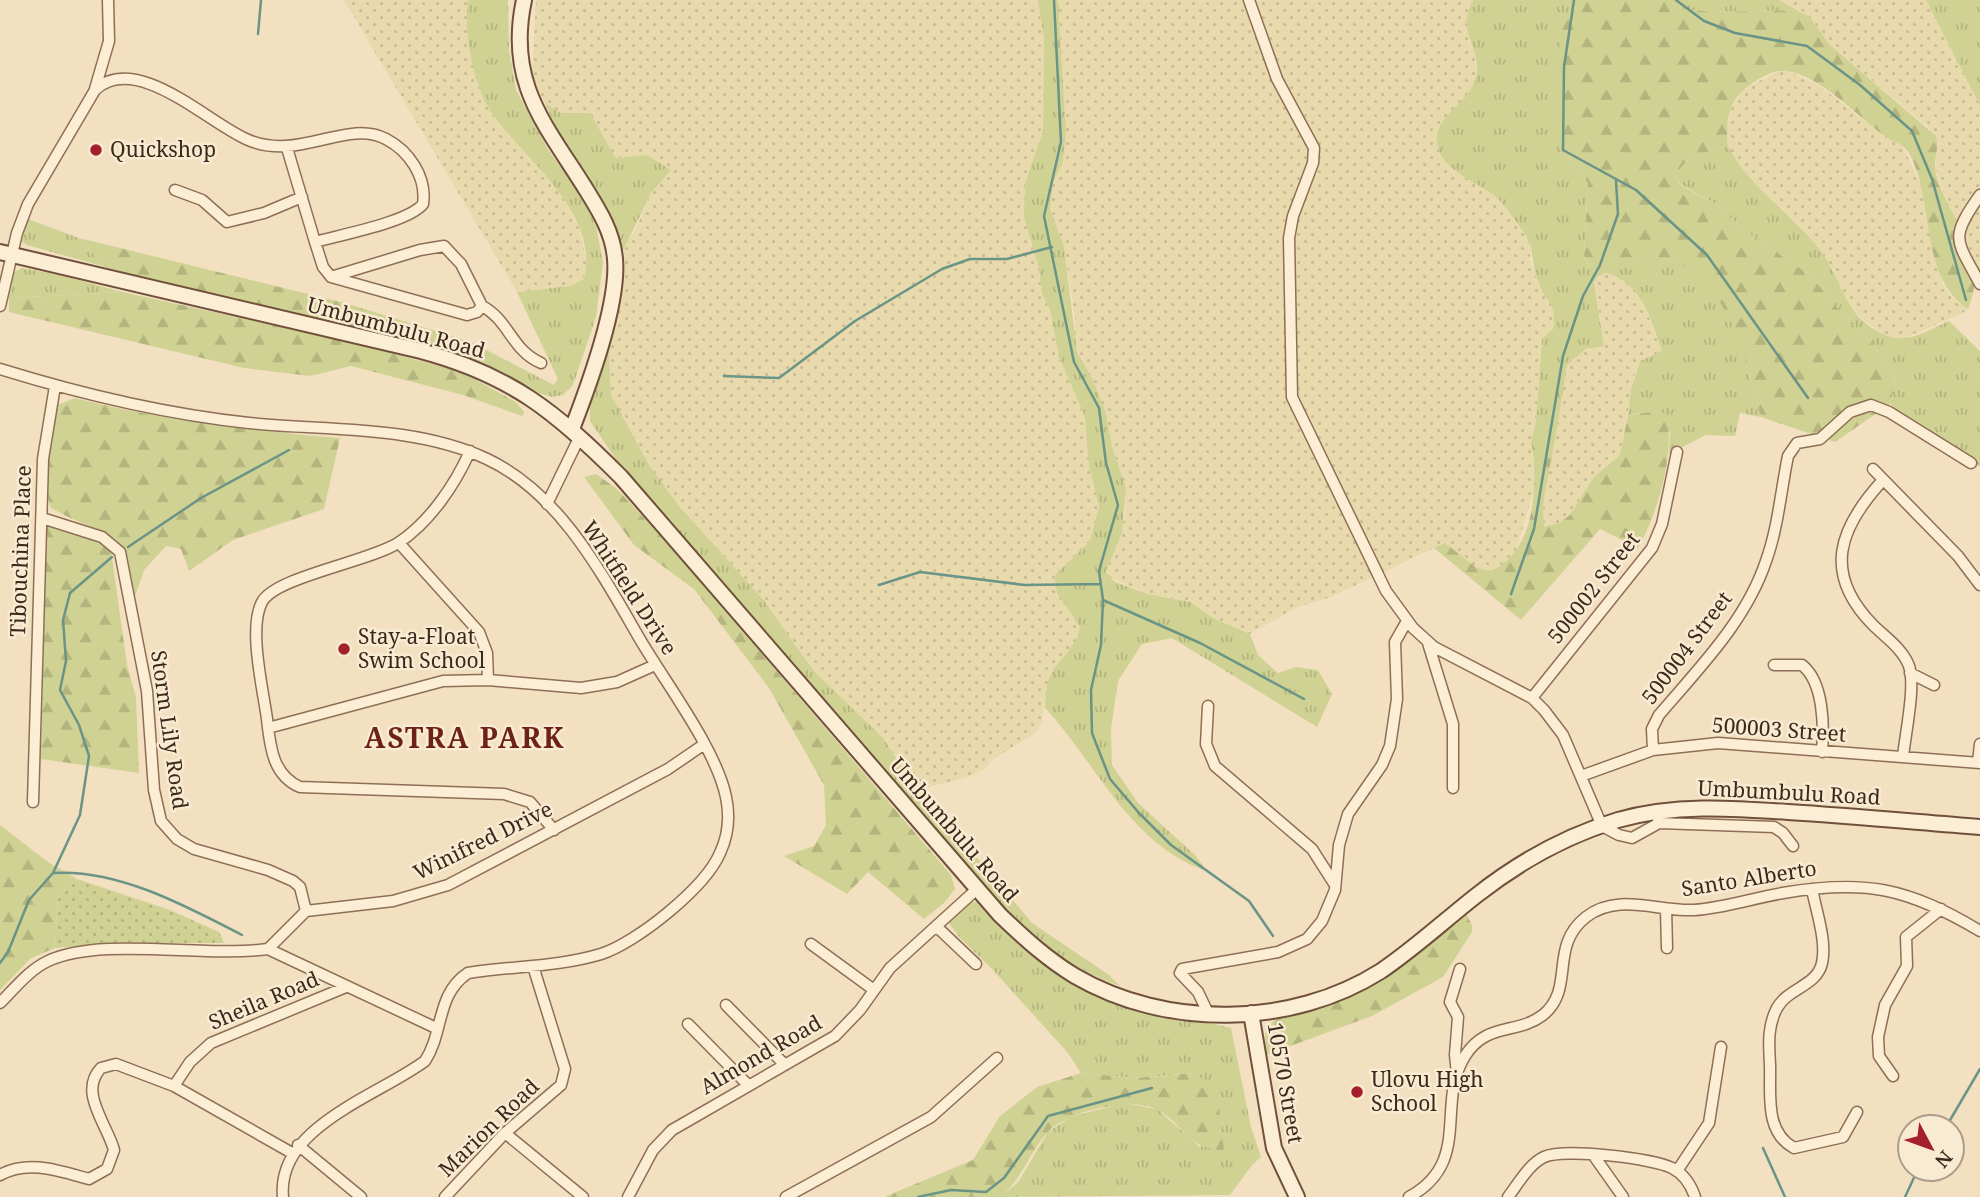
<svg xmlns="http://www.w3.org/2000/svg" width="1980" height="1197" font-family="'Noto Serif',serif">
  <defs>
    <pattern id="farmland-dots" width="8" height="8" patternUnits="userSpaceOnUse" patternTransform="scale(1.75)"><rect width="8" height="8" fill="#e9daae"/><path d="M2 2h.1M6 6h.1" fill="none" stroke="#c9bb95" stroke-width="1.8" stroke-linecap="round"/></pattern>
    <pattern id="grass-tufts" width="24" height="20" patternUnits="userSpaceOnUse" patternTransform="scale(1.75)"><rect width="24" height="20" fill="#d0d294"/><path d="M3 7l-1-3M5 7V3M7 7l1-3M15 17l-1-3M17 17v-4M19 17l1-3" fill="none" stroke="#b4b47f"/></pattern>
    <pattern id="forest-firs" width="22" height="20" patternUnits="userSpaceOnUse" patternTransform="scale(1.75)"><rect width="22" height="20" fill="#d0d294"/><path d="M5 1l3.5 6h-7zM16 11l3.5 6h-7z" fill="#b4b47f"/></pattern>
    <pattern id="park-dots" width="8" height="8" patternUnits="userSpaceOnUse" patternTransform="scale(1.75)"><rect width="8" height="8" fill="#d0d294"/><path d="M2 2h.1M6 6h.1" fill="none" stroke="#b4b47f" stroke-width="1.8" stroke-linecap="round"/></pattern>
  </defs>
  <rect width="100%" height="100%" fill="#f2e0c1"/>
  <path fill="url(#farmland-dots)" d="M344 0H468L471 57 477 83 495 118 547 175 563 198 580 230 587 265 584 279 570 286 517 292Z
    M536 0H1038L1044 39 1043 131 1025 183 1031 243 1040 268 1042 294 1050 310 1059 357 1085 417 1099 506 1090 541 1054 576 1057 593 1080 627 1078 640 1046 688 1042 723 1037 732 992 760 984 769 969 777 920 789 883 738 813 670 762 598 679 506 649 465 611 395 608 336 626 242 635 231 651 193 670 170 647 155 616 158 590 113H561L545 103 535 85 532 73Z
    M1058 0H1473L1469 40 1474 51 1477 76 1473 88 1437 130 1454 171 1485 187 1502 203 1530 243V259L1539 285 1555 306 1553 329 1542 339 1536 422 1531 440 1535 487 1515 553 1503 566 1491 572 1477 568 1444 543 1331 597 1295 608 1250 634 1213 618 1190 601 1148 594 1109 577 1107 568 1125 517 1126 488 1112 446 1106 413 1074 343 1075 318 1064 246 1050 209 1053 183 1063 161 1066 132Z
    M1779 0H1926L1980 106V276L1940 184 1935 167 1939 142 1928 127 1829 44 1803 12Z
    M1779 71 1793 73 1818 85 1888 138 1902 145 1920 182 1943 285 1954 299 1968 309 1961 314 1902 339 1887 336 1866 322 1845 302 1833 269 1819 249 1796 222 1756 188 1739 168 1728 146 1726 128 1732 106 1744 89Z
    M1607 273 1631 285 1642 299 1662 351 1640 361 1635 372 1620 455 1594 477 1570 515 1559 523 1544 528 1543 504 1563 382 1567 365 1576 355 1596 346 1602 328 1594 283 1597 277Z"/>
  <path fill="url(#grass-tufts)" d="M468 0H508L509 49 516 90 549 151 581 195 596 226 603 262 596 317 573 385 563 395 552 397 538 393 491 367 436 346 379 332 345 303 471 342 554 385 558 379 517 292 570 286 584 279C600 216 529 162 496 119 474 91 463 34 468 0Z
    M1038 0H1058L1066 132 1063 161 1053 183 1050 209 1064 246 1077 352 1092 378 1106 413 1112 446 1126 488 1122 532 1106 572 1115 582 1148 594 1191 602 1213 618 1250 634 1258 655 1278 673 1296 667 1318 670 1332 694 1317 727 1172 638 1142 644 1118 681 1111 729 1112 765 1138 803 1195 855 1207 871C1131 847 1096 762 1045 708 1045 694 1046 681 1054 669 1064 654 1077 646 1080 627L1057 593 1054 576 1090 541 1099 506 1089 466 1085 417 1059 357 1050 310 1042 294 1039 268 1024 217 1025 183 1043 131 1044 39Z
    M1473 0H1581L1562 25 1558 138 1588 183 1584 257 1590 267C1611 263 1633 254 1654 257 1728 265 1746 358 1761 417L1740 413 1735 436 1706 435 1669 454 1670 431 1639 413 1628 415 1631 389 1640 361 1662 351C1650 318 1643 284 1606 273L1597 277 1594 283 1604 346 1586 349 1567 365 1556 434 1531 440 1536 422 1542 339 1553 329C1557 301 1546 304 1538 281 1533 269 1533 257 1530 244 1527 236 1506 207 1499 200 1480 181 1437 172 1437 139 1436 114 1471 102 1476 77 1482 46 1455 33 1473 0Z
    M1669 0H1779L1797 10 1713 12 1682 9Z
    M1926 0H1980V106Z
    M545 103 561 113H590L616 158 647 155 671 170 651 193 621 255 609 214 561 138Z
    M1728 146C1750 189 1791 212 1820 250 1845 283 1842 318 1888 336 1909 344 1930 329 1949 321L1980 351V466L1923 431 1890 404 1896 381 1873 343 1852 325 1810 275 1745 231 1715 204 1682 185 1674 176 1689 158Z
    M25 218 79 238 106 267 27 245 21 241Z
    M22 268 60 275 122 292 9 298 14 272Z
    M608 336 611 395 649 465 679 506 762 598 813 670 883 738 907 774 1032 923 1109 975 1120 986C1077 971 1040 946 1007 916L630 480 590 421V401Z
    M968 902H977C1017 940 1048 973 1100 996 1141 1015 1189 1017 1231 1028L1251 1127 1261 1157 1253 1164 1230 1195 1001 1197 1019 1181 1048 1132 1070 1117 1124 1103 1157 1109 1201 1148 1195 1073 1134 1078 1081 1073 1068 1053 992 969 960 938 948 922Z"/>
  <path fill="url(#forest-firs)" d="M1581 0H1669L1682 9 1713 12 1797 10 1810 17 1829 44 1936 136C1940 147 1934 157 1935 168 1937 186 1948 203 1956 219 1959 227 1959 237 1963 246 1973 275 1980 278 1968 309 1918 276 1936 202 1909 153 1903 144 1896 143 1888 138 1861 120 1814 68 1780 71 1769 72 1755 81 1746 88 1728 101 1725 125 1728 146L1689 158 1674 176 1682 186 1715 204 1745 231 1810 275 1852 325 1873 343 1896 381 1890 404 1835 442 1761 417C1746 359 1727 265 1654 257 1633 254 1610 264 1590 267L1584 256 1588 183 1558 138 1554 93 1562 25Z
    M79 238 345 303 379 332 150 281 106 267Z
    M122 292 341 340 462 372 516 402 524 412 522 416 463 395 351 366 310 376 244 368 9 312V298Z
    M75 398C161 420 251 431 340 438L324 509 233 540 189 571 181 549 166 546 144 570 133 602C120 519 114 543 51 508 39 475 49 439 55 406Z
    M1653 412 1666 413C1676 452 1658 513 1638 548L1600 529 1521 620 1434 548 1445 543 1477 568 1491 571C1537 551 1538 482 1531 440L1556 434 1543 504 1544 527 1559 523 1570 515 1594 477 1620 455 1628 415Z
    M596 474 617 489 662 537 951 875 955 889 944 903 924 919 868 872 847 894 784 856 814 846 826 825 824 785 769 688 694 589 634 545 584 477Z
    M46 526 99 542 111 551 127 665 136 697 139 773 41 759Z
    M0 825 48 862 77 879 58 897 55 948 31 958 0 990Z
    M1465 912 1472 925V932L1443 977 1372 1016 1266 1055 1265 1033 1274 1020 1314 1006Z
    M1081 1073 1134 1078 1195 1073 1217 1090 1224 1151C1183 1146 1188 1128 1158 1110 1133 1096 1067 1111 1048 1132 1029 1152 1025 1175 1001 1197H884L973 1160 1000 1116 1037 1087Z"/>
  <path fill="url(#park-dots)" d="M77 879 170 910 219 932 224 943H110L55 948 58 897Z"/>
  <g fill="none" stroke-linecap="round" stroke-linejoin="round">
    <path stroke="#6a9486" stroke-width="2.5" d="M1054 0 1061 142 1044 216 1074 362 1099 408 1106 463 1118 505 1099 571 1103 600 1101 645 1091 690 1092 733 1110 779 1139 813 1171 845 1249 901 1273 936
      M1574 0 1564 67 1563 150 1636 190 1707 255 1808 398
      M1676 0 1704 21 1735 33 1807 46 1860 85 1912 131 1932 179 1966 300
      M258 34 261 0
      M724 376 779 378 855 321 942 269 970 259H1007L1052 247
      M128 547 201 498 289 450
      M879 585 920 572 1025 585 1100 584
      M1511 594 1534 529 1563 356 1583 296 1600 265 1618 214 1616 181
      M1103 600 1200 643 1304 699
      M54 873C118 869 186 906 242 935
      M0 963 8 952 29 900 53 873 80 815 89 756 79 725 60 690 66 661 63 620 70 593 112 557
      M1946 1127 1980 1069
      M1763 1148 1785 1197
      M918 1197 951 1190 986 1192 1004 1178 1048 1116 1152 1088
      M1905 1197 1918 1169"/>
    <g stroke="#8e6f56" stroke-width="13">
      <path id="street" d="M1249 0 1277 79 1314 148 1313 163 1293 216 1289 238 1292 397 1386 591 1413 628 1434 647 1532 698 1544 710 1563 735 1602 826 1619 835 1632 838 1659 823
        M95 89 109 41 108 0
        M287 148 315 242
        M175 190 202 200 227 222 264 213 302 197
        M1980 195C1948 240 1957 240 1980 284
        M331 277 467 315 477 312 482 306
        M0 306 17 233 28 204 95 90C136 52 206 121 246 139 298 163 346 118 386 139 409 151 427 177 423 204 409 222 340 235 315 242L323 267 331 277 420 250 444 246 461 264 482 306
        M482 306C509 320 512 351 541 363
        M0 369C81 394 164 414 249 423 327 431 415 425 487 459 560 493 602 574 641 641 667 685 716 749 726 797 730 816 728 836 720 853 705 888 636 943 601 954 558 967 512 966 468 973 436 994 444 1032 425 1061 378 1096 276 1127 283 1197
        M470 451C455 485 429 523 398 543 368 562 275 577 262 602 248 628 263 689 267 719 270 745 272 775 300 787L504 794 530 802 554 830
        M1873 469 1958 556 1980 585
        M1883 480C1839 528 1822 573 1873 625 1885 637 1903 649 1909 666 1916 686 1905 735 1903 757
        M547 504 580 436
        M42 518 102 537 120 552 147 691 154 790 161 821 177 839 194 849 268 870 293 881 300 887 306 911
        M399 543 479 632 487 653 488 680
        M1428 643 1453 724V788
        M1774 665H1802C1824 682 1824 727 1822 752
        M1910 673 1934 685
        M1532 698 1652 548 1662 524 1677 452
        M1208 706 1206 744 1215 766 1312 849 1335 885
        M268 728 443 681 488 680 581 688 617 682 655 665
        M1653 750 1652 729 1659 715C1699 668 1746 621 1766 561 1778 528 1781 490 1788 456L1797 443 1820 439 1850 412 1871 405 1889 412 1971 463
        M1978 763 1980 744
        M1581 776 1653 750 1718 743 1980 763
        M33 802 43 459 55 386
        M1658 819 1659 823 1774 827 1783 833 1793 846
        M1812 889C1816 911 1827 941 1822 963 1817 986 1788 988 1777 1008 1767 1027 1769 1045 1770 1065 1771 1093 1764 1132 1794 1148L1843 1137 1857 1112
        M1666 909 1667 948
        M936 926 976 964
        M811 944 874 990
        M268 949 436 1028
        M0 1003C15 988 29 970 48 961 103 936 204 958 268 949L306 911 393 901 448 885 668 769 703 745
        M726 1005 785 1065
        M1209 1015 1198 992 1180 973 1182 969 1278 952 1307 939 1322 921 1335 890 1339 845 1348 814 1382 765 1390 746 1397 699 1395 642 1407 621
        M688 1024 748 1085
        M1457 1073 1455 1055 1458 1017 1450 1002 1460 969
        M1893 1076 1879 1056 1878 1037 1885 1005 1907 966 1906 937 1941 909
        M174 1086 190 1062 211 1043 346 987
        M505 1133 583 1197
        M298 1145 361 1197
        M1594 1156 1623 1197
        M1677 1171 1709 1123 1721 1047
        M0 1175C28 1159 60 1171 89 1179L107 1169 114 1150C107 1124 78 1092 101 1068L116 1064 174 1086 292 1153
        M445 1197 505 1133 561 1085 565 1069 533 966
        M628 1197 653 1150 672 1130 835 1036 860 1010 890 968 977 889
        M786 1197 931 1117 997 1058
        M1409 1197C1473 1162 1435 1104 1465 1056 1486 1022 1517 1035 1543 1015 1576 988 1548 947 1586 917 1618 892 1658 912 1694 910 1724 908 1753 898 1783 893 1866 879 1908 888 1980 931
        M1508 1197C1518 1184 1529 1164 1544 1157 1564 1148 1653 1158 1672 1168 1684 1174 1691 1185 1695 1197"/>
    </g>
    <g stroke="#70503a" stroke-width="18">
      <path id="secondary" d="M524 0C506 84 546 125 587 191 600 212 613 233 615 259 619 304 589 385 572 429
        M0 252 421 351C511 375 556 412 621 477L1000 915C1024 938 1047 959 1075 976 1166 1029 1291 1028 1381 971 1415 948 1445 920 1477 895 1519 862 1568 835 1618 820 1674 804 1731 808 1788 812 1852 816 1916 822 1980 827
        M1251 1013 1274 1148 1297 1197"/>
    </g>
    <use href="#street" stroke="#fcedd5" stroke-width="10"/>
    <use href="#secondary" stroke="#fcedd5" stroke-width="14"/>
  </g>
  <g fill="#a4202c" stroke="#f9ead2" stroke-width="2.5">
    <circle cx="96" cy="150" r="7"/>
    <circle cx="344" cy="649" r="7"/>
    <circle cx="1357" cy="1092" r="7"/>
  </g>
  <g text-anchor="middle" stroke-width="5" stroke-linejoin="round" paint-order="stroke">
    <g font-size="21" fill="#3c291c" stroke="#f9ead2" text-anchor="start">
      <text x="110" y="157">Quickshop</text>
      <text x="358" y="644">Stay-a-Float<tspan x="358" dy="24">Swim School</tspan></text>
      <text x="1371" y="1087">Ulovu High<tspan x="1371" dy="24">School</tspan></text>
    </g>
    <g font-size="21" fill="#3c291c" stroke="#f9ead2">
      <text transform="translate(396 328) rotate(15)" y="7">Umbumbulu Road</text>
      <text transform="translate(21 551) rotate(-88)" y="7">Tibouchina Place</text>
      <text transform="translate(629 588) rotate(57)" y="7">Whitfield Drive</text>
      <text transform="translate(1594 588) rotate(-52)" y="7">500002 Street</text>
      <text transform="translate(1687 648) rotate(-53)" y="7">500004 Street</text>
      <text transform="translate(169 730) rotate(82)" y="7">Storm Lily Road</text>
      <text transform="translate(1779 730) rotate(4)" y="7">500003 Street</text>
      <text transform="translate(1789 793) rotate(3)" y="7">Umbumbulu Road</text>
      <text transform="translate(954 830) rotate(49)" y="7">Umbumbulu Road</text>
      <text transform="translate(483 841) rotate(-26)" y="7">Winifred Drive</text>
      <text transform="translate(1749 879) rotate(-9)" y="7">Santo Alberto</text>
      <text transform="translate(264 1001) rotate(-23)" y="7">Sheila Road</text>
      <text transform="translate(761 1055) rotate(-30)" y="7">Almond Road</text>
      <text transform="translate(1285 1083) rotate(80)" y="7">10570 Street</text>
      <text transform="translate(489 1128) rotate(-44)" y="7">Marion Road</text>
    </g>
    <g font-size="28" font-weight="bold" letter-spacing="2" fill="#6e2217" stroke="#f9ead2">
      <text x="465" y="748">ASTRA PARK</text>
    </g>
  </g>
  <g transform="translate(1931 1148) rotate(131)"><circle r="33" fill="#f9ead2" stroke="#ad9d89" stroke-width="2"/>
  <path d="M0-5L12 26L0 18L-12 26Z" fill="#a4202c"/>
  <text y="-10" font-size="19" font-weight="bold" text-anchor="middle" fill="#3c291c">N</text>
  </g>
</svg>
